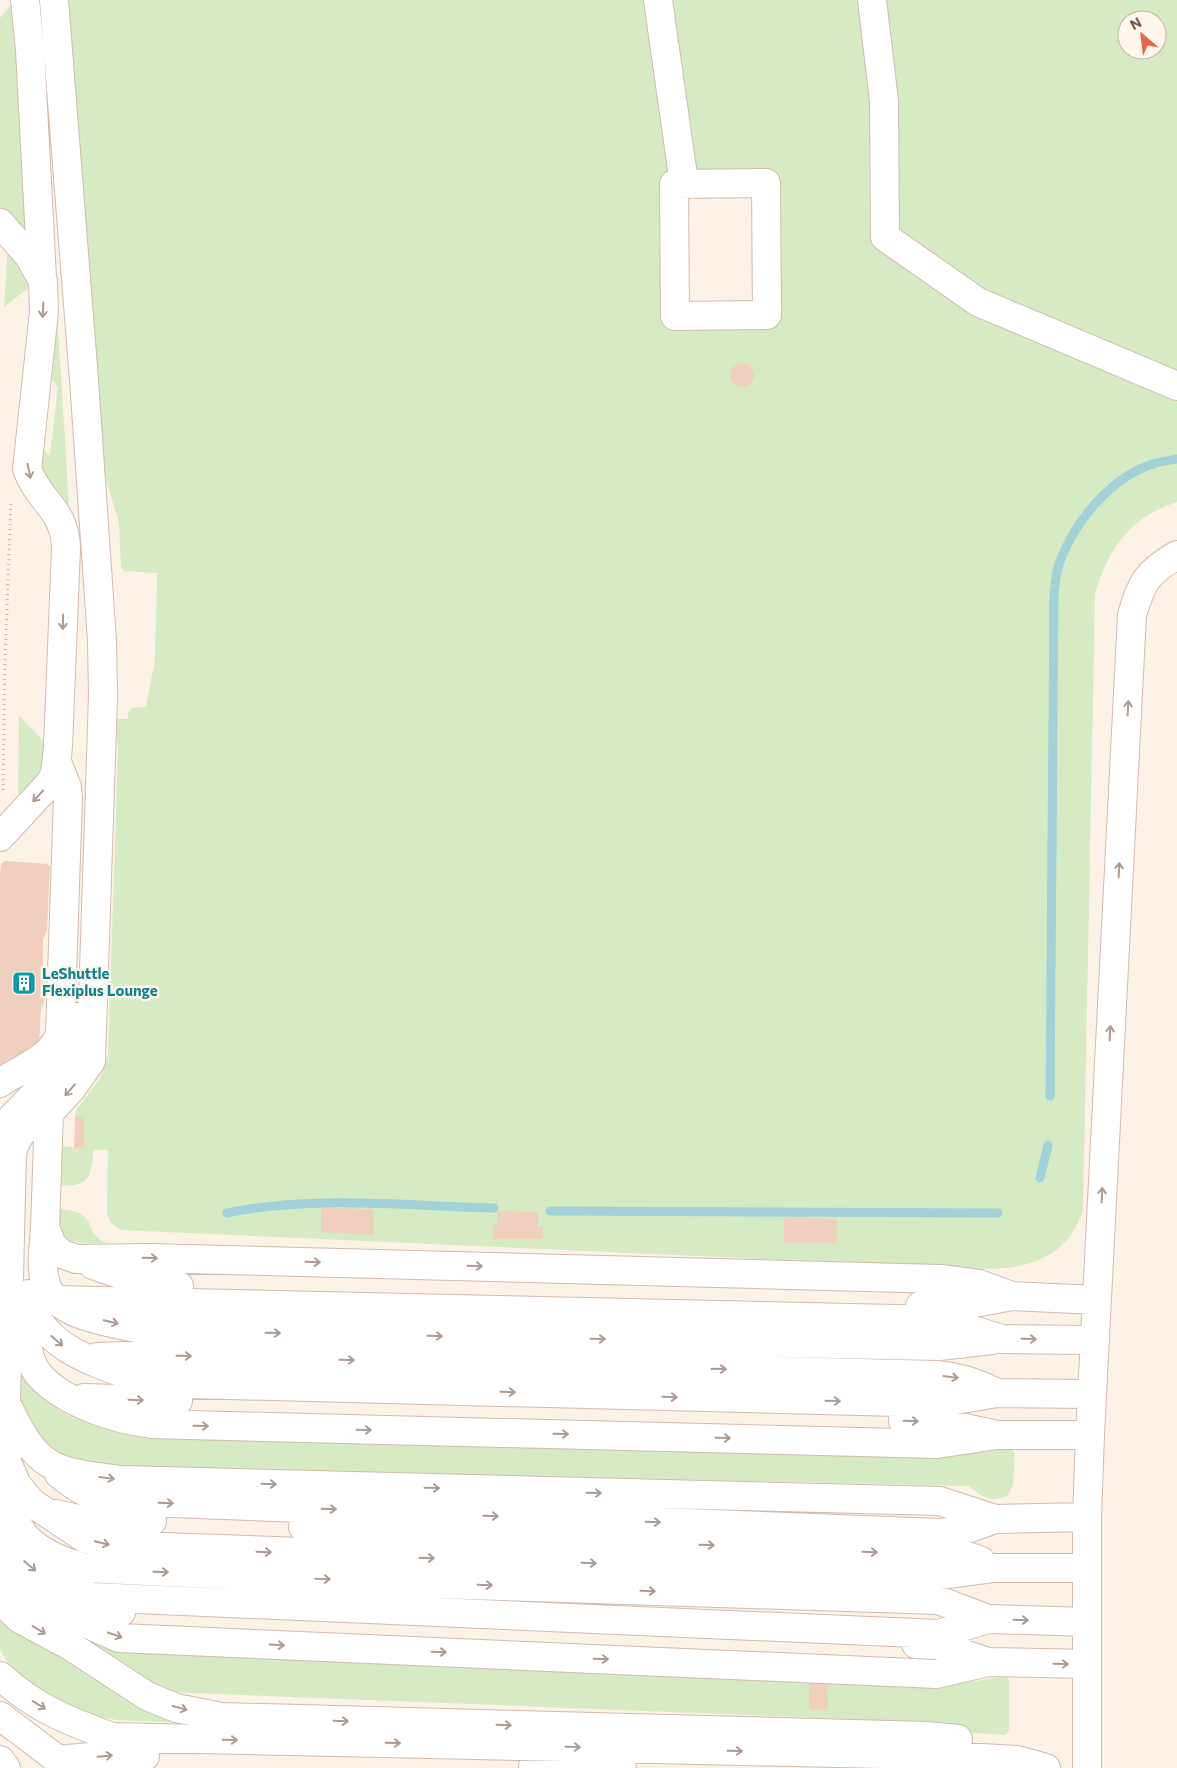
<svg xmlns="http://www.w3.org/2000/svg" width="1177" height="1768" font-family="Commissioner,sans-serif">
  <rect width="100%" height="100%" fill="#fcf2e6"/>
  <path fill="#d6eac4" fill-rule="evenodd" d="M64 0H1177V502C1130 517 1109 548 1095 593L1083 1210C1069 1257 1028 1269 983 1269L121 1230 110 1222 107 1213 108 1150H93C92 1180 87 1188 55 1185L57 1146 85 1148 84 1117H75L76 1110 99 1080 108 1055 118 750 115 719H128V713L132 708 146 707 155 659 157 573 125 571 121 568 119 523 103 469ZM1127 20H1157V50H1127ZM684 183H766L767 315 675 316Z
    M13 2 34 241 0 210V18Z
    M51 216 69 505H64L43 485 36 442 50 456 58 387 44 371Z
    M8 247 31 286 4 307Z
    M19 715 47 745 46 768 18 800Z
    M54 1209C104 1210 80 1235 108 1243 94 1243 67 1246 59 1232 55 1226 55 1216 54 1209Z
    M15 1349C37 1389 46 1414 95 1424L978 1452 1011 1448 1015 1454 1013 1485 1007 1496C993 1503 980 1497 969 1486L122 1467C107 1465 91 1464 76 1460 50 1453 21 1422 17 1395 15 1380 16 1364 15 1349Z
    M0 1614 184 1723 117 1720 94 1716 72 1710 23 1680 10 1667 0 1650Z
    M79 1638 116 1648 948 1681H976L1006 1676 1009 1680V1730L1005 1735 962 1732 950 1723 166 1692ZM809 1682H827V1709H809Z"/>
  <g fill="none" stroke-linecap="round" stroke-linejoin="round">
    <path stroke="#a0d2d8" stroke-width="9" d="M1050 1096 1054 595C1055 585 1056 573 1059 564 1073 524 1107 482 1147 466 1156 462 1167 461 1177 459
      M1040 1178 1048 1145
      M550 1211 998 1213
      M227 1213C311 1195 408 1206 494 1208"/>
  </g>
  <path fill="#f1cfbe" d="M730 375a12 12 0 1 1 24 0a12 12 0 1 1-24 0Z
    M5 861 47 864 50 866 47 931 43 940V966L49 989 41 1010 39 1044 0 1068V875L1 864Z
    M75 1117H84L85 1148H74Z
    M321 1208 374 1209V1235L321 1232Z
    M498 1211 538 1212V1227H543L542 1239H493V1225H497Z
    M784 1217 837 1219V1243H784Z
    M809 1682H827L828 1709H809Z"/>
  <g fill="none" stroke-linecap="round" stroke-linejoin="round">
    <g stroke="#d0bcaf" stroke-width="30">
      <path id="minor" d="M25 0 30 50 42 278
        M54 0 84 380 102 641 103 696 91 1061 72 1088 49 1113 45 1227 52 1245 62 1254 76 1259 148 1258 940 1279 979 1284 1012 1296
        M658 0 684 183
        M872 0 884 101 885 237 978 302 1177 386
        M766 183 767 315 675 316 674 184Z
        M0 223 29 256 43 281 44 312 27 469C39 502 65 509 66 548L58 747 55 774 50 783 0 837
        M0 1083C21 1068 52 1059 60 1033L68 798 67 787 57 762
        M49 1113C30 1124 18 1130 12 1153L6 1403 7 1462 17 1485 32 1503 86 1539 110 1545 136 1546 939 1575 993 1568H1087
        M1 1134 5 1125 69 1058 75 1044 77 1017
        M45 1227C44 1247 39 1271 48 1289 61 1318 117 1323 145 1330L939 1346 992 1340
        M93 1265 151 1285 179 1286
        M28 1294C38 1351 106 1366 151 1383L938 1403 997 1393 1091 1394
        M56 1300 940 1320 1002 1339 1094 1340
        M26 1302C25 1324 24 1359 40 1376 66 1404 115 1419 151 1424L937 1444 997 1435
        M920 1306H940L980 1302 1012 1296 1097 1300
        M97 1357 148 1355 938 1375C960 1377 978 1383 997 1393
        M84 1398 178 1401
        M9 1409C39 1472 55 1471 120 1480L940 1501 995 1519 1087 1517
        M903 1421 937 1422 997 1435H1090
        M7 1468C8 1529 25 1551 85 1568L376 1582 938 1600 988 1619
        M59 1474C83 1493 92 1498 122 1501L940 1533 967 1529 995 1519
        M56 1514 82 1520 152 1521
        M303 1527 939 1555 970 1557 981 1561
        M0 1528C25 1567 47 1585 92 1597L938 1634 988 1619 1087 1622
        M0 1566C17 1584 45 1612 70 1616 86 1618 105 1613 121 1612
        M0 1600 20 1619 72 1647 147 1696 176 1708 222 1717 926 1736 958 1739
        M74 1618 119 1638 936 1674 988 1662
        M916 1644 937 1645 988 1662 1087 1664
        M0 1676C37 1709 66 1720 112 1737L928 1755 1017 1760 1046 1768
        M0 1716 69 1768
        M0 1760 6 1768
        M57 1760 114 1755 145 1756
        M533 1766 622 1768
        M1087 1768V1517L1090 1435 1132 615C1142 582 1146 573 1177 555"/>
    </g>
    <path stroke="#d7b3a1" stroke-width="3" stroke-dasharray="1 4" stroke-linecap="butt" d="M3 790 5 659 11 504"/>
    <use href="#minor" stroke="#fff" stroke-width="28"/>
  </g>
  <defs><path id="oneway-shaft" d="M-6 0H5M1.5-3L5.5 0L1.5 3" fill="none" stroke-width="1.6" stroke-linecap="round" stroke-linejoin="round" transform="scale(1.25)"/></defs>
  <g stroke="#ac9b93">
    <use href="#oneway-shaft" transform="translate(43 310) rotate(93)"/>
    <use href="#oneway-shaft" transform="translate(29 471) rotate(78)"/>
    <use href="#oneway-shaft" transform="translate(63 622) rotate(91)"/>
    <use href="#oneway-shaft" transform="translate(1128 708) rotate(-87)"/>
    <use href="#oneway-shaft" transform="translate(38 796) rotate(133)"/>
    <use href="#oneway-shaft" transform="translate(1119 870) rotate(-87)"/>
    <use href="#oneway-shaft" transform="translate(1110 1033) rotate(-87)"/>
    <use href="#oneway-shaft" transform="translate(70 1090) rotate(131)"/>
    <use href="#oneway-shaft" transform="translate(1102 1195) rotate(-87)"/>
    <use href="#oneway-shaft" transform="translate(150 1258) rotate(1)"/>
    <use href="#oneway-shaft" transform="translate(313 1262) rotate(2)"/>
    <use href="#oneway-shaft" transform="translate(475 1266) rotate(2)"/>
    <use href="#oneway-shaft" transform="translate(111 1322) rotate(13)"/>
    <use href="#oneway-shaft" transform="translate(273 1333) rotate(1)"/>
    <use href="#oneway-shaft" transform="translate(435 1336) rotate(1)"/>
    <use href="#oneway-shaft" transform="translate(598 1339) rotate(1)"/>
    <use href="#oneway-shaft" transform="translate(1029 1339) rotate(1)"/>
    <use href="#oneway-shaft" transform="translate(57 1341) rotate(41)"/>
    <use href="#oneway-shaft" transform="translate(184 1356) rotate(1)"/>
    <use href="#oneway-shaft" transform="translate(347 1360) rotate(1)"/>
    <use href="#oneway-shaft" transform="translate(719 1369) rotate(1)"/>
    <use href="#oneway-shaft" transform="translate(951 1377) rotate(8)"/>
    <use href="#oneway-shaft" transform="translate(508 1392) rotate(2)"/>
    <use href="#oneway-shaft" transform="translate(670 1397) rotate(2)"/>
    <use href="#oneway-shaft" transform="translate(136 1400) rotate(2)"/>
    <use href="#oneway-shaft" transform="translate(833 1401) rotate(1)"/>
    <use href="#oneway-shaft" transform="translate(911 1421) rotate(2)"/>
    <use href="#oneway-shaft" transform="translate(201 1426) rotate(1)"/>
    <use href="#oneway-shaft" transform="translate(364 1430) rotate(1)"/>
    <use href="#oneway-shaft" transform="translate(561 1434) rotate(1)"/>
    <use href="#oneway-shaft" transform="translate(723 1438) rotate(1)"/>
    <use href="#oneway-shaft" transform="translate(107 1478) rotate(8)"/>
    <use href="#oneway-shaft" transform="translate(269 1484) rotate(2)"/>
    <use href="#oneway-shaft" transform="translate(432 1488) rotate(1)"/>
    <use href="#oneway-shaft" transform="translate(594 1493) rotate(1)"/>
    <use href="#oneway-shaft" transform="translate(166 1503) rotate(2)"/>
    <use href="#oneway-shaft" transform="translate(329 1509) rotate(2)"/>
    <use href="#oneway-shaft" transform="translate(491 1516) rotate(2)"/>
    <use href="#oneway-shaft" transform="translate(653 1522) rotate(2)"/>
    <use href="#oneway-shaft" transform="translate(102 1543) rotate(14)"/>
    <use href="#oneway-shaft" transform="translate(707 1545) rotate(2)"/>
    <use href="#oneway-shaft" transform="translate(264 1552) rotate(2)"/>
    <use href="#oneway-shaft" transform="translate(870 1552) rotate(2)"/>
    <use href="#oneway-shaft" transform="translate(427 1558) rotate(2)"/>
    <use href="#oneway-shaft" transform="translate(589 1563) rotate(2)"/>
    <use href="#oneway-shaft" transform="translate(30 1566) rotate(40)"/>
    <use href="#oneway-shaft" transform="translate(161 1572) rotate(2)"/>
    <use href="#oneway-shaft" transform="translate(323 1579) rotate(2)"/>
    <use href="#oneway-shaft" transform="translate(485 1585) rotate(2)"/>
    <use href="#oneway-shaft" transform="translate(648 1591) rotate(2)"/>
    <use href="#oneway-shaft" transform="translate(1021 1620) rotate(2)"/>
    <use href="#oneway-shaft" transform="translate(39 1630) rotate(31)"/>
    <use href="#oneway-shaft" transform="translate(115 1635) rotate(19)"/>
    <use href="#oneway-shaft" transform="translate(277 1645) rotate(3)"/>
    <use href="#oneway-shaft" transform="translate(439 1652) rotate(2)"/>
    <use href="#oneway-shaft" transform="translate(601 1659) rotate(2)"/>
    <use href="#oneway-shaft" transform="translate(1061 1664) rotate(1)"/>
    <use href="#oneway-shaft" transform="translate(39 1705) rotate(31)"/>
    <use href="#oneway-shaft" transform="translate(180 1708) rotate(15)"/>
    <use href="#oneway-shaft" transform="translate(341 1721) rotate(2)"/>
    <use href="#oneway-shaft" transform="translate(504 1725) rotate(2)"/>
    <use href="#oneway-shaft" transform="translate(230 1740) rotate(1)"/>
    <use href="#oneway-shaft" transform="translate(393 1743) rotate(1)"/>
    <use href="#oneway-shaft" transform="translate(573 1747) rotate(1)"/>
    <use href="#oneway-shaft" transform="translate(735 1751) rotate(1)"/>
    <use href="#oneway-shaft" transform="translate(105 1756) rotate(-5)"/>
  </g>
  <defs>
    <g id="building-square" transform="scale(1.25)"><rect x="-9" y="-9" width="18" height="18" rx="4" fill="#0f9aa8" stroke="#fff6ec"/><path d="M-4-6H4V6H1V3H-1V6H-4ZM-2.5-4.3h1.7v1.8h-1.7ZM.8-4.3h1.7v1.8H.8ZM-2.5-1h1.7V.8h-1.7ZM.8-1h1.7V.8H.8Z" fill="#fff"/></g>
  </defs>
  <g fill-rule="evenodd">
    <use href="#building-square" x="24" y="983"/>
  </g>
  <g text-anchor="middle" stroke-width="5" stroke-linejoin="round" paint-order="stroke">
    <g font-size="15" font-weight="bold" fill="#0d838f" stroke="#fff6ec" text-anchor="start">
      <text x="42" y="979">LeShuttle<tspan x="42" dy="17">Flexiplus Lounge</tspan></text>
    </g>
  </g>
  <g transform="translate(1142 35) rotate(332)"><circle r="24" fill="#fff6ec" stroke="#c8b7ac"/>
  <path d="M0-4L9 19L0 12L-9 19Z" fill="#e5664c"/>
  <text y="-8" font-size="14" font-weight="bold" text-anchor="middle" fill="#75584b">N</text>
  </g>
</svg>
